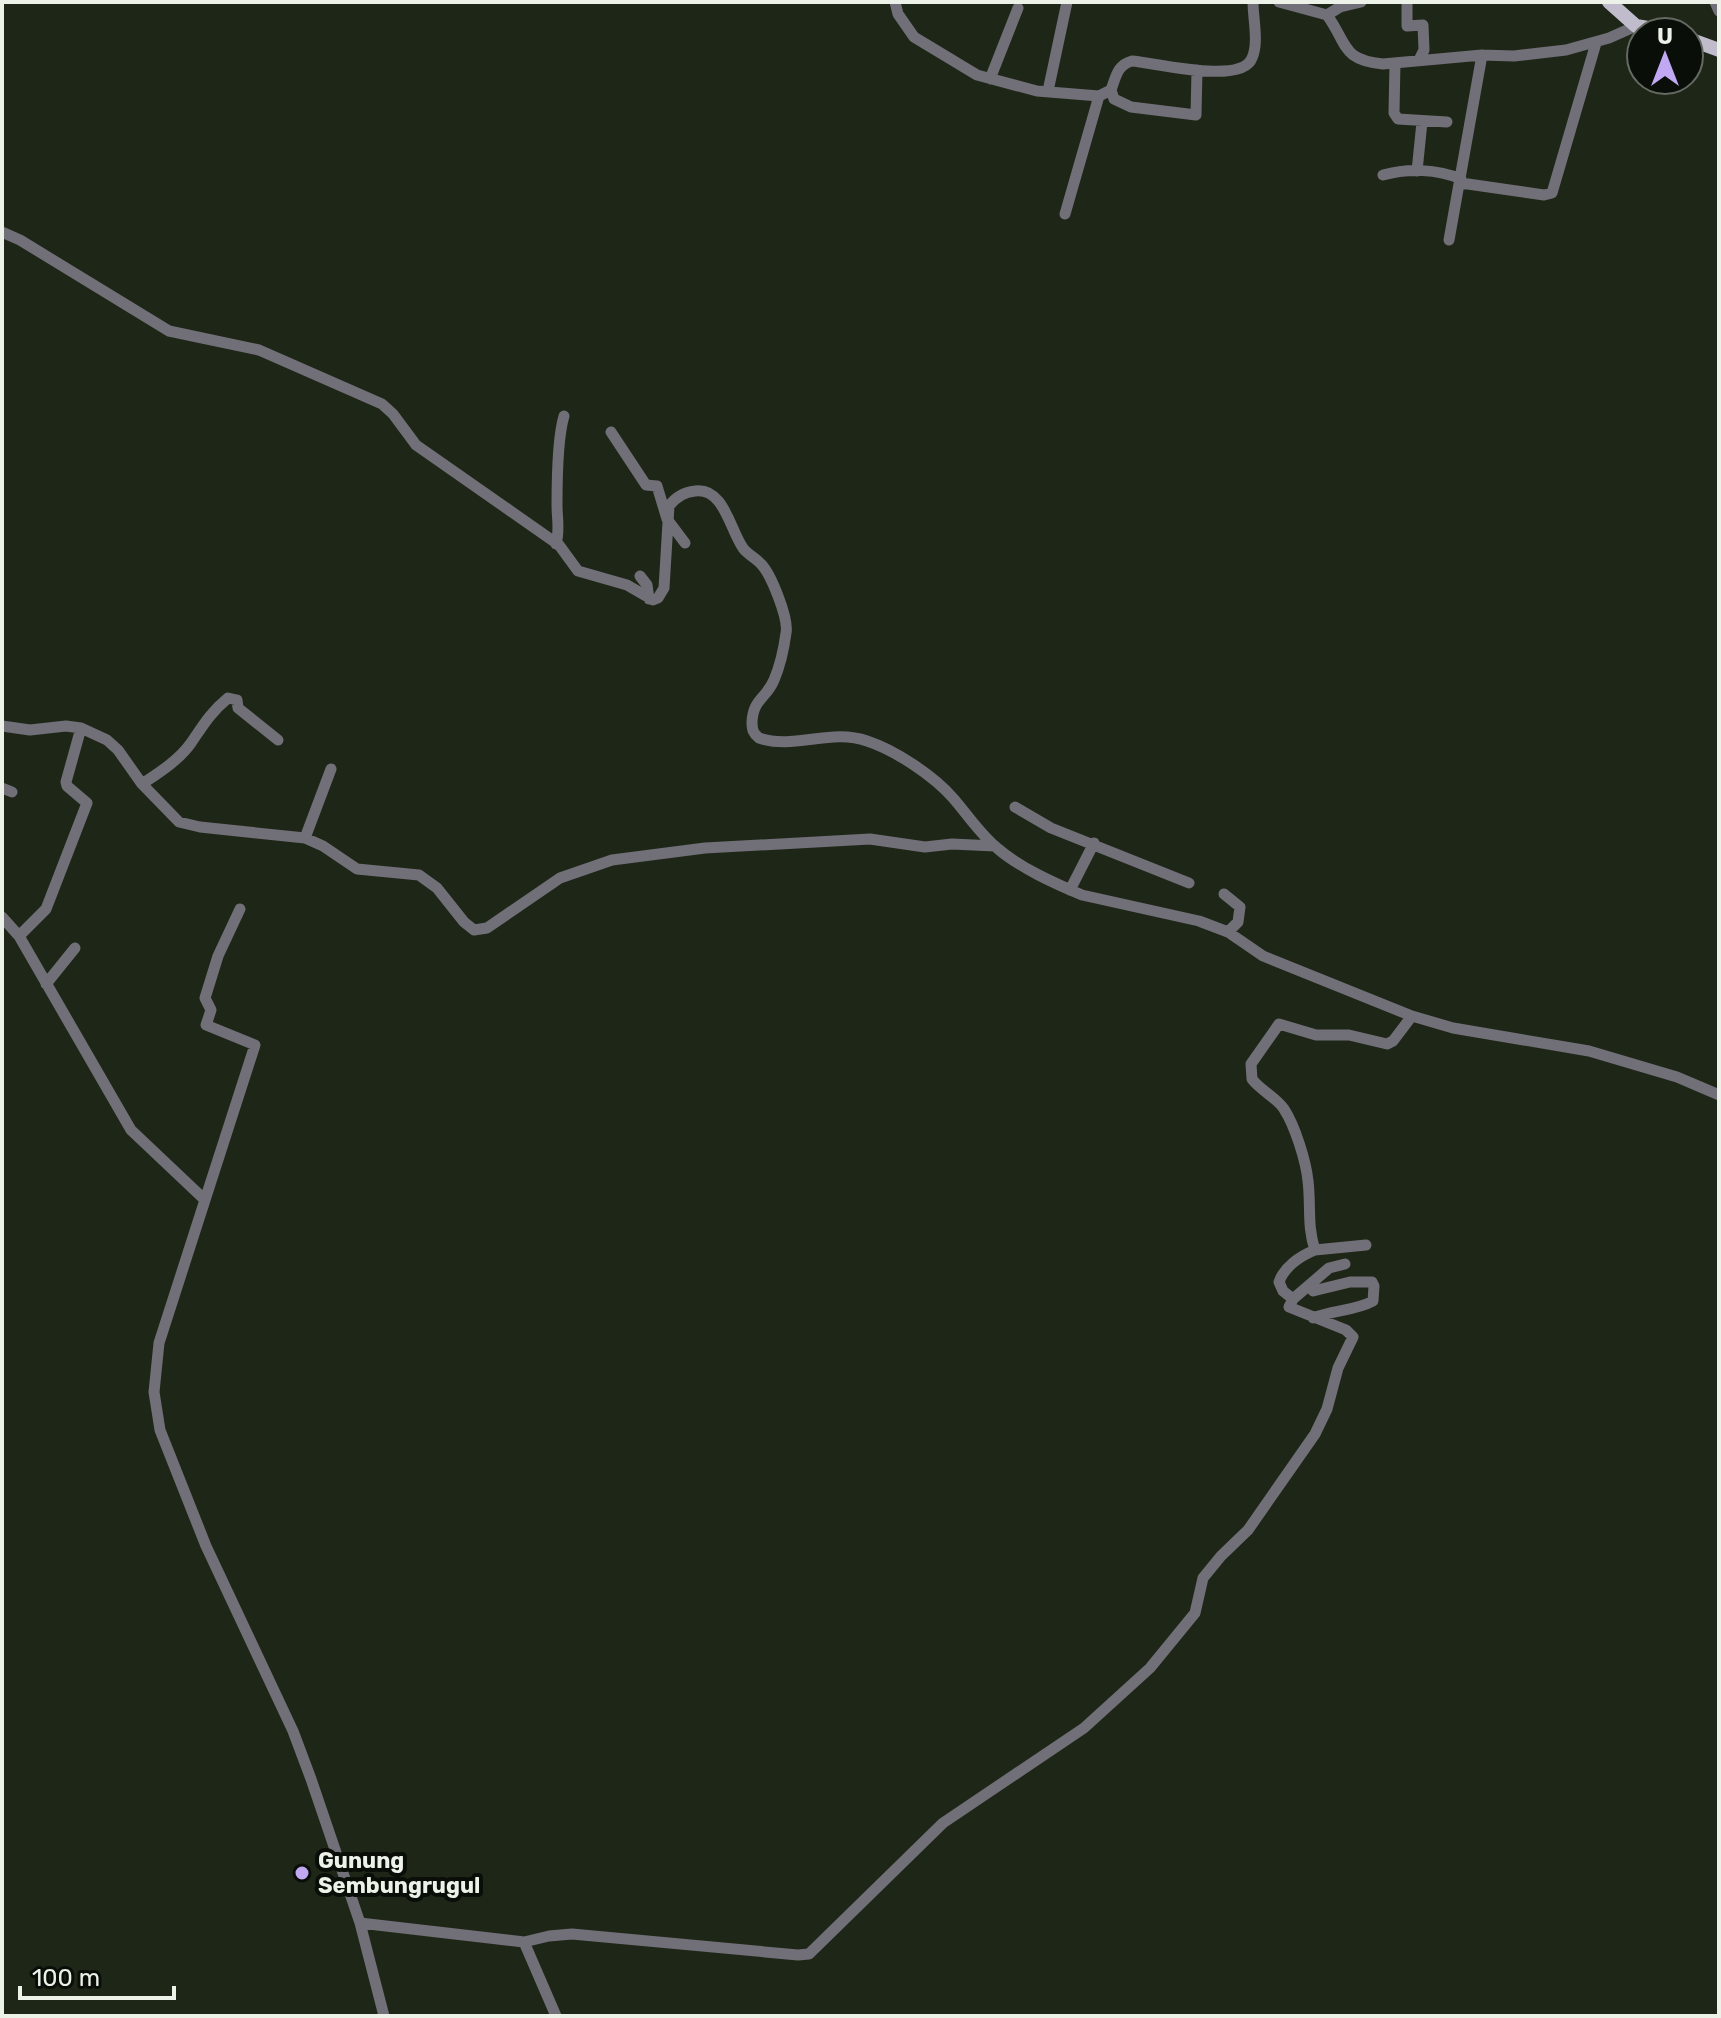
<svg xmlns="http://www.w3.org/2000/svg" width="1721" height="2018" font-family="Rubik,sans-serif">
  <rect width="100%" height="100%" fill="#1e2618"/>
  <g fill="none" stroke-linecap="round" stroke-linejoin="round">
    <path stroke="#716f77" stroke-width="11" d="M895 2 898 14 914 37 977 75 1037 91 1099 96 1111 90C1116 77 1117 65 1132 61 1156 63 1242 85 1252 58 1259 43 1253 19 1253 2
      M1279 2 1327 15C1348 44 1341 60 1383 64L1482 55 1514 56 1566 50 1609 38 1636 26
      M1407 2V26L1423 25 1424 50 1419 60
      M1715 2 1719 11
      M1327 15 1340 7 1361 2
      M1395 63 1394 113 1398 119 1447 122
      M990 79 1018 8
      M1111 90 1114 99 1131 107 1196 115 1197 70
      M1048 91 1067 2
      M1417 171 1422 122
      M1383 175C1408 168 1437 169 1461 179
      M1461 183 1544 195 1552 193 1596 43
      M1065 214 1099 96
      M2 232 20 240 169 331 259 350 382 404 393 414 416 445 559 545 578 571 627 585 653 600 658 598 664 588 669 506C675 498 684 492 695 491 724 487 730 530 743 548 748 555 756 558 761 564 771 574 789 619 786 633 784 648 780 666 774 680 766 699 753 699 752 722 752 730 753 733 759 738 794 750 831 728 867 741 895 750 934 776 953 798 967 814 980 834 997 848 1020 868 1054 883 1082 895L1199 921 1228 932 1263 956 1412 1016 1453 1028 1589 1051 1677 1077 1719 1095
      M1449 240 1482 55
      M611 432 646 485 657 486 667 519 685 543
      M556 544C560 530 557 519 557 505 557 483 558 436 564 416
      M640 576 647 585 649 599
      M2 726 30 730 66 726 81 728 107 740 118 750 142 784 179 822 200 827 305 838 323 846 357 869 419 875 437 888 464 922 474 930 487 928 560 878 612 860 705 848 870 839 925 847 952 844 995 846
      M142 784C160 772 179 760 191 743 204 724 210 713 228 698L237 700 238 708 278 740
      M2 788 12 792
      M1015 807 1051 828 1189 883
      M305 838 331 769
      M1070 890 1094 843
      M1224 894 1240 907 1238 922 1228 932
      M2 917 19 936 131 1130 205 1200 159 1343 154 1392 160 1430 206 1546 293 1731 311 1779 360 1923 384 2016
      M19 936 46 909 87 803 67 786 66 782 81 728
      M46 984 75 948
      M205 1200 255 1045 206 1025 211 1010 205 998 218 956 240 909
      M1315 1250 1366 1245
      M1309 1285 1313 1291 1350 1282H1372L1374 1286 1373 1301C1355 1311 1333 1310 1313 1318
      M1293 1299 1329 1268 1345 1264
      M360 1923 524 1942 556 2016
      M524 1942 549 1936 572 1934 798 1955 809 1954 943 1823 1084 1728 1150 1668 1195 1613 1203 1578 1221 1556 1248 1530 1315 1434 1327 1409 1338 1368 1353 1337 1346 1330 1289 1307 1293 1299 1283 1291 1279 1282C1284 1267 1300 1256 1315 1250 1307 1227 1311 1205 1308 1181 1306 1161 1295 1126 1284 1109 1276 1097 1261 1091 1252 1079L1251 1064 1279 1024 1316 1035H1349L1387 1044 1393 1041 1412 1016"/>
    <path stroke="#c0bccc" stroke-width="14" d="M1609 2 1636 26 1672 32
      M1689 39 1719 50"/>
  </g>
  <circle fill="#c0a8f3" stroke="#0a0e08" stroke-width="3" cx="302" cy="1873" r="8"/>
  <g text-anchor="middle" stroke-width="8" stroke-linejoin="round" paint-order="stroke">
    <g font-size="22" font-weight="bold" fill="#ecf2e8" stroke="#0a0e08" text-anchor="start">
      <text x="318" y="1868">Gunung<tspan x="318" dy="25">Sembungrugul</tspan></text>
    </g>
  </g>
  <rect width="1721" height="2018" fill="none" stroke="#ecf2e8" stroke-width="8"/>
  <g transform="translate(1665 56)"><circle r="38" fill="#0a0e08" stroke="#646962" stroke-width="2"/>
  <path d="M0-6L14 30L0 20L-14 30Z" fill="#c0a8f3"/>
  <text y="-12" font-size="22" font-weight="bold" text-anchor="middle" fill="#ecf2e8">U</text>
  </g>
  <path d="M20 1986v12h154v-12" fill="none" stroke="#ecf2e8" stroke-width="4"/>
  <text x="32" y="1986" font-size="24" fill="#ecf2e8" stroke="#0a0e08" stroke-width="6" paint-order="stroke">100 m</text>
</svg>
